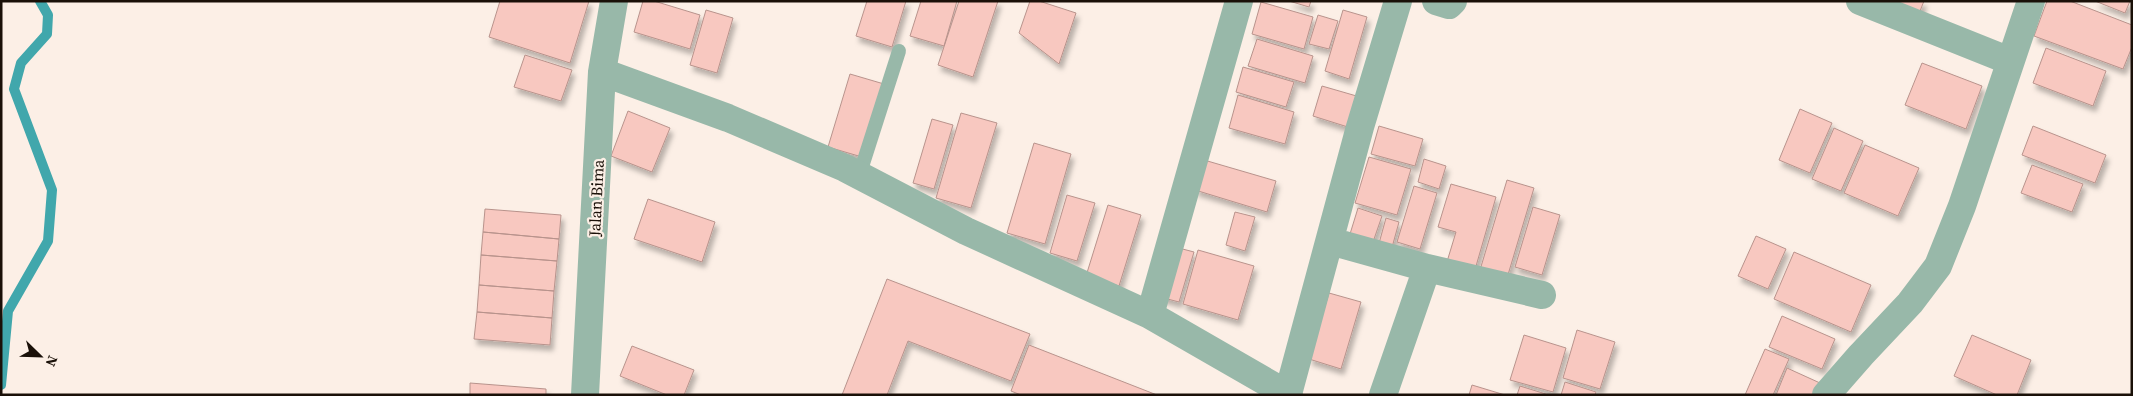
<svg xmlns="http://www.w3.org/2000/svg" width="2133" height="396" font-family="'Source Serif 4',serif">
  <defs>
    <filter id="shadow"><feDropShadow dx="3" dy="5.5" stdDeviation="2.5" flood-color="#0004"/></filter>
  </defs>
  <rect width="100%" height="100%" fill="#fcefe6"/>
  <g fill="none" stroke-linecap="round" stroke-linejoin="round">
    <path stroke="#41a7ac" stroke-width="10" d="M1 385 8 311 48 241 52 190 14 89 21 63 47 34 48 15 40 1"/>
  </g>
  <path fill="#f8c8c0" stroke="#b8938c" filter="url(#shadow)" d="M500 1H589L570 63 489 37Z
    M643 1H654L700 15 690 49 634 32Z
    M867 1H906L892 47 856 36Z
    M921 1H957L944 46 910 36Z
    M959 1H998L973 77 938 65Z
    M1030 1H1039L1076 13 1059 64 1019 33Z
    M1289 1H1311L1309 7Z
    M1892 1H1924L1918 16Z
    M2047 1H2070L2132 25V47L2123 69 2034 36Z
    M2095 1H2130L2125 13Z
    M1261 2 1313 17 1304 49 1252 34Z
    M706 10 733 18 717 73 690 65Z
    M1343 10 1367 17 1349 79 1325 71Z
    M1318 15 1338 21 1329 49 1309 44Z
    M1257 39 1313 56 1305 83 1248 66Z
    M2046 48 2106 71 2093 106 2033 83Z
    M525 55 572 70 561 101 514 87Z
    M1922 63 1982 86 1966 129 1905 105Z
    M1243 67 1294 82 1286 107 1236 92Z
    M850 74 884 84 862 157 828 147Z
    M1322 86 1360 97 1351 128 1313 116Z
    M1238 95 1294 112 1285 144 1229 128Z
    M1800 109 1832 123 1810 173 1779 160Z
    M628 111 670 128 652 172 611 156Z
    M961 113 997 123 971 208 936 198Z
    M932 119 953 125 934 189 913 183Z
    M1379 126 1423 139 1415 166 1371 154Z
    M2033 126 2106 155 2095 183 2022 155Z
    M1834 128 1863 141 1841 191 1812 179Z
    M1034 143 1071 154 1045 244 1007 233Z
    M1865 145 1919 168 1898 216 1844 193Z
    M1369 157 1411 169 1397 215 1355 203Z
    M1424 159 1446 166 1439 189 1418 182Z
    M1204 160 1276 181 1267 212 1195 190Z
    M2032 165 2083 184 2072 212 2021 193Z
    M1507 180 1534 188 1507 278 1480 270Z
    M1451 184 1496 197 1474 273 1446 265 1456 232 1438 227Z
    M1414 186 1437 193 1420 249 1397 242Z
    M1067 195 1095 203 1077 261 1050 253Z
    M648 199 715 222 702 262 634 239Z
    M1108 205 1141 215 1119 286 1086 276Z
    M1533 207 1560 215 1542 275 1515 267Z
    M1358 208 1382 216 1373 242 1350 234Z
    M485 209 561 215 559 239 483 232Z
    M1235 212 1255 217 1245 251 1226 245Z
    M1386 218 1399 222 1391 251 1378 247Z
    M483 232 559 239 557 261 481 255Z
    M1756 236 1786 249 1768 289 1738 276Z
    M1175 247 1194 252 1179 302 1160 297Z
    M1198 250 1254 266 1238 320 1183 304Z
    M1794 252 1871 285 1851 332 1774 299Z
    M481 255 557 261 554 291 479 285Z
    M887 279 1030 334 1011 381 908 341 887 395H842Z
    M479 285 554 291 552 318 477 312Z
    M1329 293 1361 302 1341 369 1309 359Z
    M477 312 552 318 550 345 474 339Z
    M1782 316 1835 339 1822 369 1769 347Z
    M1577 330 1615 342 1600 389 1563 378Z
    M1524 335 1566 348 1553 392 1510 380Z
    M1972 335 2031 360 2017 395H1997L1954 376Z
    M1029 345 1157 395H1021L1011 391Z
    M632 346 694 370 684 395H667L620 376Z
    M1765 349 1789 359 1773 395H1745Z
    M1787 368 1820 383 1815 395H1776Z
    M1565 382 1596 392 1595 395H1561Z
    M470 383 546 389V395H470Z
    M1472 385 1505 395H1469Z
    M1520 386 1549 395H1517Z"/>
  <g fill="none" stroke-linecap="round" stroke-linejoin="round">
    <path stroke="#98b8a9" stroke-width="14" d="M859 176 899 51"/>
    <path stroke="#98b8a9" stroke-width="28" d="M1436 1 1449 5 1453 1
      M1860 1 2010 61
      M602 72 728 118 845 168 966 231 1150 315 1289 395
      M1330 241 1427 268
      M1150 315 1239 1
      M1288 394 1360 127 1398 1
      M585 395 602 72 614 1
      M1383 395 1427 268 1542 295
      M1826 395 1861 355 1910 303 1938 266 1962 206 2031 1"/>
  </g>
  <g text-anchor="middle" stroke-width="4.5" stroke-linejoin="round" paint-order="stroke">
    <g font-size="16" fill="#1a1008" stroke="#fcefe6">
      <text transform="translate(596 198) rotate(-87)" y="6">Jalan Bima</text>
    </g>
  </g>
  <rect width="2133" height="396" fill="none" stroke="#1a1008" stroke-width="5"/>
  <g transform="translate(40 356) rotate(113)" stroke="#fcefe6" stroke-width="4" paint-order="stroke">
  <path d="M0-4L9 19L0 12L-9 19Z" fill="#1a1008"/>
  <text y="-8" font-size="14" font-weight="bold" text-anchor="middle" fill="#1a1008">N</text>
  </g>
</svg>
